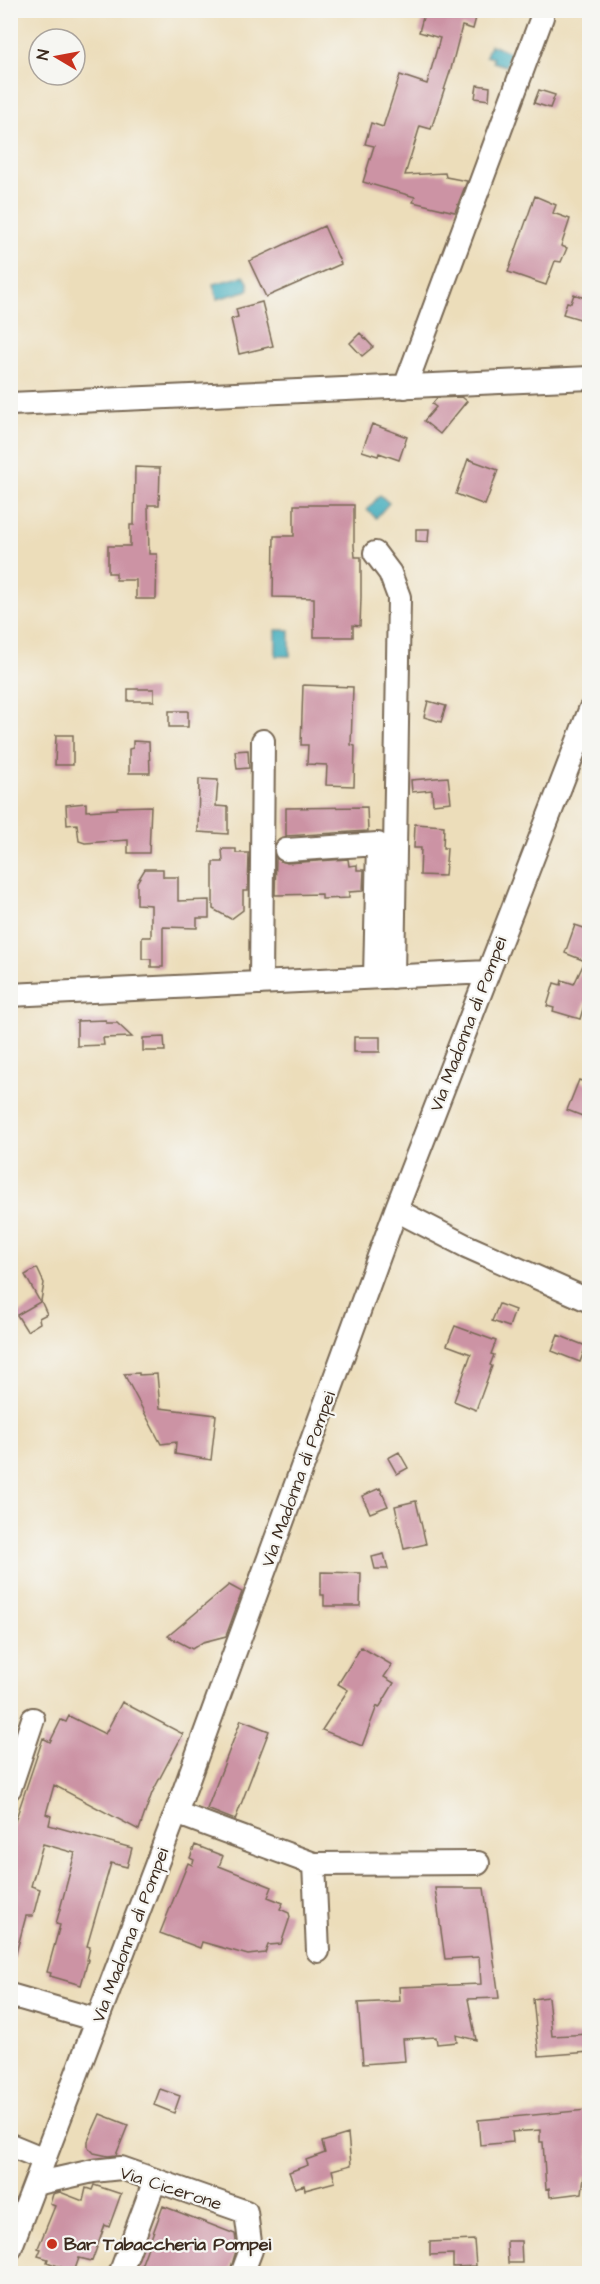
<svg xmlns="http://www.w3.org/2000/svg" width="600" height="2284" font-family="'Architects Daughter',sans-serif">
  <rect width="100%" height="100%" fill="#f6f6f2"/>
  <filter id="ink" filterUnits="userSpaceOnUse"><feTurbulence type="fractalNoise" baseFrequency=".0167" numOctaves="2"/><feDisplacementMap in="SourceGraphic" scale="12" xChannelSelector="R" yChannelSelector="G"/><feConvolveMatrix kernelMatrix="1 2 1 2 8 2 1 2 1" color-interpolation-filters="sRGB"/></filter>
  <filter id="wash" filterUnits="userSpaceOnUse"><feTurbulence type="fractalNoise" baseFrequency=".008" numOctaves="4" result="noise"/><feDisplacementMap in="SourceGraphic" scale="24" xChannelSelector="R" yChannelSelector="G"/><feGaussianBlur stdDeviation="1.35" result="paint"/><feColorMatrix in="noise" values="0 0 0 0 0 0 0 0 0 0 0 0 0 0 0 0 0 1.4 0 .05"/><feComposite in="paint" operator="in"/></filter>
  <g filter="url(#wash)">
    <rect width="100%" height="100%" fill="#ecddba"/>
    <path fill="#3dabbb" stroke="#3c6a6c" stroke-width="1.5" d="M490 45 510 52 506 66 493 62V58L486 56Z
      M244 276 248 282 249 290 217 299 213 284Z
      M380 495 389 503 376 518 367 510Z
      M276 630H290V656H276Z"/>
    <g id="blocks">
      <path fill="#cc93a4" d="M425 10H478L473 29 462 26 451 69 431 129 420 126 405 175 445 173 446 177 467 181 455 212 413 202 415 197 363 182 374 146 365 144 371 123 383 127 400 75 427 84 440 38 419 32Z
        M477 85 490 87 489 100 475 98Z
        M539 90 555 95 550 108 534 103Z
        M535 196 556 205 553 213 570 219 561 246 567 248 561 262 555 261 546 285 508 272Z
        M324 226 341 264 266 297 249 261Z
        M574 294 590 300V322L563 314 567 302 571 303Z
        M262 302 273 346 239 354 231 319 238 317 236 309Z
        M360 333 373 347 362 356 350 343Z
        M462 397 467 401 440 434 424 421 436 407 432 404 437 398Z
        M372 424 407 437 399 460 379 453 378 456 362 451Z
        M468 459 498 470 485 505 456 494Z
        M135 467 160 468 159 505H148L149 554H157L156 599H136V580H116V573H108V546H130V525H134Z
        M294 505H354V546L355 557H361V597L360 626 353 625V637H314V598L273 597 274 536H294Z
        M416 529H429L428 542 416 541Z
        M303 685 353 687 351 745 355 746 354 786 326 785 327 765 307 764 308 745H301Z
        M128 689H154V701H128Z
        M428 701 446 706 441 722 424 717Z
        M169 711H188V727H169Z
        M56 735H73V765H55Z
        M133 741 149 742 150 773H129V749L133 748Z
        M248 750 249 768 237 769 235 751Z
        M448 777 451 802 433 804 432 790 412 792 411 780Z
        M199 779 218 780 216 806 228 807V834L198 832Z
        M86 803V811L117 809V807L151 806 149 853H128V840L85 843 79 841 77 824 67 825 66 805Z
        M367 807 368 831 286 836V808Z
        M415 824 444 826 443 848H447L445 876 420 875 421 848H414Z
        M222 849H236V853H249L248 891H243V910L231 919 213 909V862H223Z
        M276 858 287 863 348 859 349 866 357 865V870H364L363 891 349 892V898L322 899V894L275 895Z
        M145 869H163V877H178V901L209 900V918H197V928L163 927V967H151V959H142V937H151V905L137 904V882Z
        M575 925 590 930V1003L585 1002 580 1019 553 1011 554 1008 547 1006 554 983 561 985 562 980 574 984 585 961 565 953Z
        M106 1020V1023H117L132 1037 103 1038 104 1045 77 1046V1021Z
        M164 1037 165 1051H143V1038Z
        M354 1037H380V1052H354Z
        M579 1080 590 1084V1119L567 1110Z
        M37 1268 44 1283 41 1301 47 1314 39 1318 40 1323 27 1331 17 1315 40 1302 25 1275Z
        M499 1304 515 1310 509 1327 492 1321Z
        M455 1326 496 1341 491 1354 494 1355 490 1365 492 1366 476 1410 454 1401 471 1354 447 1345Z
        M558 1335 586 1346 580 1362 552 1351Z
        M139 1373V1375L157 1374 160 1408 216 1415 211 1460 175 1454 176 1442 161 1444 124 1374Z
        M399 1452 408 1468 397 1474 388 1458Z
        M380 1488 388 1506 370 1513 362 1496Z
        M416 1501 426 1544 404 1549 395 1506Z
        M384 1554 388 1569H375L372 1557Z
        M321 1572 361 1573 360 1606H324V1595H321Z
        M229 1585 242 1592 226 1636 203 1642 192 1649 168 1636Z
        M361 1647 392 1665 384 1677 394 1683 379 1708 377 1706 362 1746 322 1730 348 1690 338 1684Z
        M122 1702 183 1734 152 1793 139 1830 54 1785 46 1814 51 1816 49 1825 132 1848 127 1867 111 1863 87 1946 90 1947 87 1960H88L81 1985 50 1976 51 1973 47 1972 60 1925 56 1924 75 1853 43 1844 31 1886 40 1889 33 1916H26L15 1957 10 1956V1836L43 1738 50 1742 61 1720 66 1722 69 1716 105 1734Z
        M241 1720 269 1731 235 1820 207 1809Z
        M195 1845 223 1856 219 1866 272 1887 268 1897 283 1903 280 1909 289 1913 290 1917 281 1944 268 1945 265 1953 248 1955 202 1942 200 1948 160 1933 188 1863 192 1865 194 1860 190 1858Z
        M435 1888H484L499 1998 468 1999 476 2040 456 2035 457 2042 437 2044 436 2037 403 2039 405 2061 363 2064 358 2003 400 2001 399 1987 481 1984 479 1957 445 1959Z
        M548 1997 552 2036 590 2034V2052L539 2056 533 1999Z
        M160 2089 180 2096 174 2113 154 2105Z
        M587 2110 590 2177H584L582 2193 550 2197 549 2188 546 2189 543 2142H540V2130L512 2132 513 2142 480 2145 478 2120Z
        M100 2114 128 2125 116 2155 108 2156 94 2153 88 2147V2141Z
        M348 2134 351 2165 332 2170 335 2182 305 2190 304 2185 295 2188 289 2172 308 2165 306 2160 325 2153 322 2142Z
        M94 2185 121 2194 109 2227 105 2225 92 2261 79 2258 74 2272 47 2262 48 2259 38 2256 41 2249 38 2248 55 2206 50 2204 53 2194 60 2192 83 2201 86 2188 92 2190Z
        M163 2206 235 2234 237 2248 229 2274H138Z
        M474 2240 476 2266 453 2267V2254L430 2255V2242Z
        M507 2241H521L522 2263H508Z"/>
    </g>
  </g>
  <g filter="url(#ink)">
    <use href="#blocks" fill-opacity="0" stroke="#796955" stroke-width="1.5"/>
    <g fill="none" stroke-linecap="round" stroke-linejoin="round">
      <g stroke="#796955" stroke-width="26">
        <path id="minor" d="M405 387 542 17
          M10 404 590 378
          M375 553 390 573 399 597 393 977
          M286 850 378 844 375 977
          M261 983 263 741
          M10 995 488 972
          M396 1210 466 1246 590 1301
          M10 1788 33 1719
          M176 1813 314 1864 478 1863
          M314 1864 318 1951
          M10 1995 97 2020
          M10 2145 44 2159
          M35 2184 93 2171 121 2168 246 2212 251 2250 242 2274
          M10 2249 176 1813 396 1210 590 710
          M120 2274 155 2180"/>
      </g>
      <use href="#minor" stroke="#fff" stroke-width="22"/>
    </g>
  </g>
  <circle fill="#c8321e" stroke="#f6f6f2" stroke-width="2" cx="52" cy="2244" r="6"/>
  <g text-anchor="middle" stroke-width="4.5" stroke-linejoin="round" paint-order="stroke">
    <g font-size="18" fill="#3b2a1e" stroke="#f6f6f2">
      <text transform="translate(468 1024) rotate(-69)" y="6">Via Madonna di Pompei</text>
      <text transform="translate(298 1479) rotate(-70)" y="6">Via Madonna di Pompei</text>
      <text transform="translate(130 1935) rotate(-69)" y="6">Via Madonna di Pompei</text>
      <text transform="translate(171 2188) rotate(18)" y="6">Via Cicerone</text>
    </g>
    <g font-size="18" font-weight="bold" fill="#3b2a1e" stroke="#f6f6f2" text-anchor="start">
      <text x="64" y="2250">Bar Tabaccheria Pompei</text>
    </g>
  </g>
  <rect width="600" height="2284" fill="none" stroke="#f6f6f2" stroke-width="36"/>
  <g transform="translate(57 57) rotate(280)"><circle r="28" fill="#f6f6f2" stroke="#aba49d" stroke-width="1.5"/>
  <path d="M0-4.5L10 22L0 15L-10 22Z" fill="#c8321e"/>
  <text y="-9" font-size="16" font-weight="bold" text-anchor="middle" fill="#3b2a1e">N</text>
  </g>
</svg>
